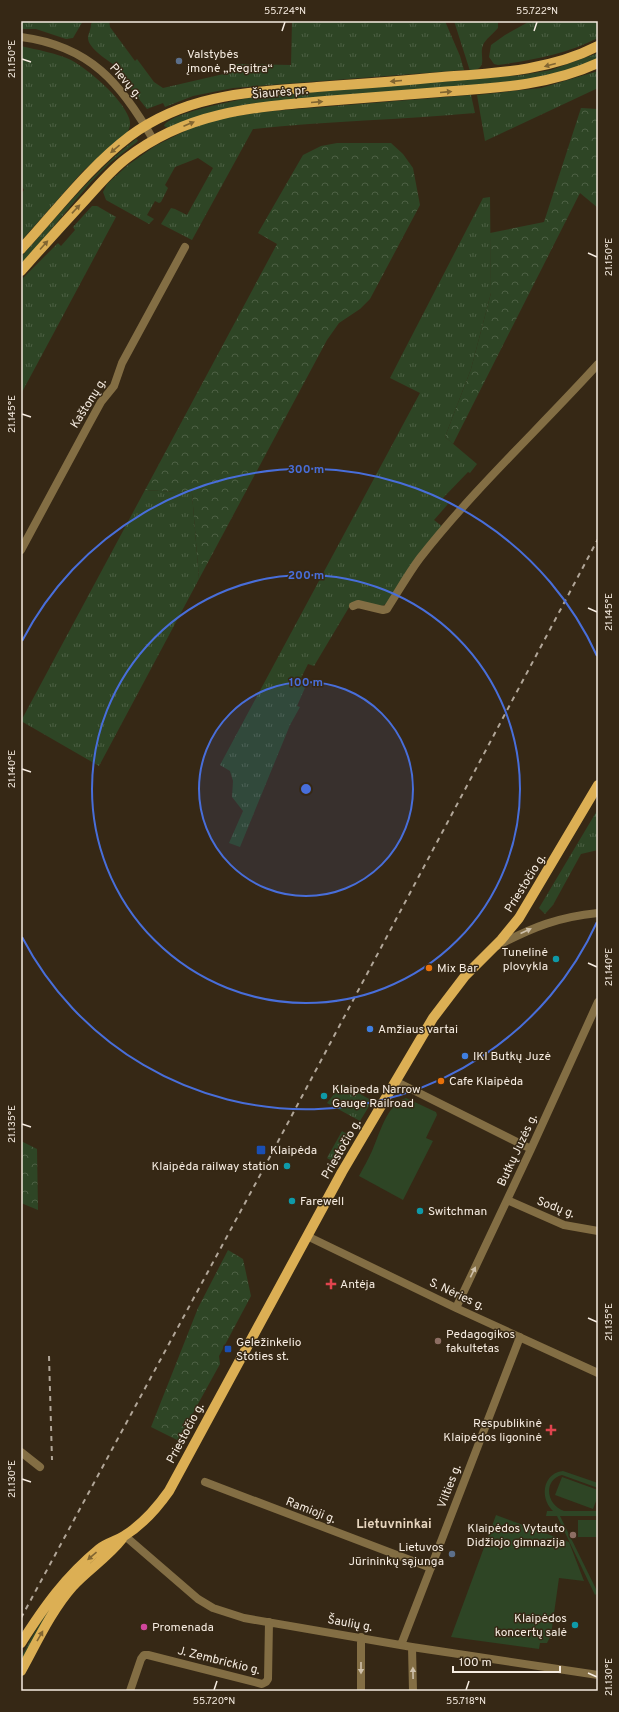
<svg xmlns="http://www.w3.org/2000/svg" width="619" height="1712" font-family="Overpass,sans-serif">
  <defs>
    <pattern id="grass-tufts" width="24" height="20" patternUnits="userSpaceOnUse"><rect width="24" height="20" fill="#2e4525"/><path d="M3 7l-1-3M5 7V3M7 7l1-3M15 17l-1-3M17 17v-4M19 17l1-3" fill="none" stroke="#4d6044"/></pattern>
    <pattern id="forest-crowns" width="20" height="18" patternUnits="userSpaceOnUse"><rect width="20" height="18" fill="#2e4525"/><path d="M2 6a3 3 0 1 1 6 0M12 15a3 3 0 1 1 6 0" fill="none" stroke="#4d6044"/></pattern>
  </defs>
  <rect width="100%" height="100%" fill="#362815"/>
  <path fill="url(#grass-tufts)" d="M21 21H83L73 38 66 39 36 29H21Z
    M93 21H109L110 27 135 61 137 59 154 82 163 88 228 73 232 70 233 64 291 65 292 21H445L460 56 464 70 233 88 193 96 165 107 163 103 147 109 117 72V67C109 61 87 48 88 37 89 32 91 29 91 24Z
    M454 21H498V28C494 33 488 37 484 43 477 55 491 68 470 71Z
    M530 21H598V38C566 54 533 60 498 65L494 64 489 57 491 45 505 35Z
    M21 46C38 50 56 53 71 60 89 70 122 98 129 118 131 123 130 128 127 133L83 171 21 241V194L24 190 21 184Z
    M598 53V59L561 73 531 79 474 85 258 103C226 107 198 115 168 128L164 126C169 113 238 100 254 97L522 75 551 70Z
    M598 71V88L485 141 477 95 541 88Z
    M471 95 475 113C401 120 327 121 253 129L192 240 161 224 171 208 175 209 187 215 213 168 198 158 175 167 165 185 168 188 161 202 159 203 155 201 147 215 154 219 149 224 106 200 103 192 107 184 128 165 155 146 193 127 219 119 261 112Z
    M136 139 138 140 137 142 111 162 91 182 21 265V257C58 216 92 173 136 139Z
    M490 197 491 293 471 369 445 437 477 464 470 473 468 472 443 498 448 504 434 520 443 527 386 604 382 606 351 604 314 666 308 664 301 678 308 681 297 706 300 707 290 725 240 847 229 843 243 811 232 797 233 781 230 771 220 765 420 393 390 378 483 198Z
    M92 206H97L116 217 21 394V280L58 243 61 246 75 230 73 227Z
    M145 490 192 493 199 579 99 766 21 721Z
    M598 809V850L581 854 553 905 545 914 539 908Z
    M342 1084 371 1100V1103L360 1121 327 1103Z
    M342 1131 350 1136 337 1159 332 1161 327 1158Z
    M92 1563 21 1664V1658L30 1640 53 1602Z"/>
  <path fill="url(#forest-crowns)" d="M581 108 598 109V208L580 193 453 444 445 437 471 369 491 293 490 233 544 222Z
    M337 143H391L403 154 413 168 420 205 370 299 360 309 339 323 327 340 199 579 192 493 145 490 277 244 258 233 303 155 321 146Z
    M21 1141 37 1149 38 1210 21 1203Z
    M228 1250 243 1259 251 1296 219 1356 220 1364 193 1413 187 1422 179 1441 151 1427 198 1308Z"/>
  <path fill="#2e4525" d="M406 1098 436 1112 437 1115 426 1138 433 1141 403 1200 359 1176C363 1168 368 1160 372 1151 379 1136 387 1103 406 1098Z
    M563 1471 598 1483V1488L562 1475C543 1480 546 1505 564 1511H598V1516H560L598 1593 595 1595 557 1516H546L547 1511H553C539 1498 543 1473 563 1471Z
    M562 1477 598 1490V1496L593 1509 555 1495Z
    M496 1515 569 1542 584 1581 559 1578 551 1635 547 1643H540L539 1649 451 1637Z
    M578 1520H598V1537H578Z"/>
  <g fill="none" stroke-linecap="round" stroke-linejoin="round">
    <path stroke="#836e44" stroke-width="8" d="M21 37C90 46 121 83 154 141
      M21 550 90 422 101 402 114 386 122 363 185 247
      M353 606 358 604 383 610 387 609C398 592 408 574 420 558 474 489 539 429 598 364
      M497 946C533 927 558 917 598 913
      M395 1081 531 1149
      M507 1200 564 1225 598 1231
      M307 1236 456 1308 598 1373
      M456 1308 531 1149 598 1002
      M21 1452 40 1467
      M205 1482 431 1568
      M125 1536 198 1599 213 1608 244 1618 412 1647 598 1675
      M401 1645 520 1337
      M412 1647 413 1691
      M130 1691 141 1659 144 1655H148L262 1684 266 1682 268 1679 269 1622
      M361 1691V1637"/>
    <path stroke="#dcaf54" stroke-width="10" d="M21 249C56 211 89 167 130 136 187 94 250 92 317 87 359 84 400 81 442 77 496 73 549 71 598 46
      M21 271C42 247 64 223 86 199 99 185 111 170 127 158 186 112 253 107 325 101 363 98 402 95 440 92 494 88 548 86 598 63
      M21 1643C44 1607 65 1577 99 1549 106 1543 116 1541 124 1536 142 1525 157 1508 169 1491L342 1172 433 1018 465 976 501 940 519 918 598 785
      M21 1671C37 1642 51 1611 73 1586 89 1569 108 1557 122 1539"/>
    <path stroke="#b1a698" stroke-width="2" stroke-dasharray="5 5" stroke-linecap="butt" d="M49 1356 52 1460
      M21 1618 265 1166 598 539"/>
  </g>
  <defs><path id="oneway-solid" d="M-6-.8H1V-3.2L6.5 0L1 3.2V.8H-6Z"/></defs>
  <g fill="#816531">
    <use href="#oneway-solid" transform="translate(550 65) rotate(165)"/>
    <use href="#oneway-solid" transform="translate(396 81) rotate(175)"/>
    <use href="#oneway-solid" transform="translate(446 92) rotate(-5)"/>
    <use href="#oneway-solid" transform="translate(317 102) rotate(-5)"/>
    <use href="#oneway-solid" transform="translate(189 124) rotate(-23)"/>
    <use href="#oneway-solid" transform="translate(115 149) rotate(140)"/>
    <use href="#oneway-solid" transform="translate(76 209) rotate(-47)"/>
    <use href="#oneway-solid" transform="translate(44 245) rotate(-48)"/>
    <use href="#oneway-solid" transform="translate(92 1556) rotate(139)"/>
    <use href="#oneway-solid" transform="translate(40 1636) rotate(-60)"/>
  </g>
  <g fill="#cec0aa">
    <use href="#oneway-solid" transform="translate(526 931) rotate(-24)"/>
    <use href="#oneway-solid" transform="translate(473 1272) rotate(-64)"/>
    <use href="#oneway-solid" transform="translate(361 1668) rotate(90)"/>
    <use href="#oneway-solid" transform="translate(413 1673) rotate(-91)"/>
  </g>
  <path fill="none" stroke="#f6ece1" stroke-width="1.5" d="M282 31 285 22M534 31 537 22M22 59 31 62M588 253 597 257M22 414 31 417M588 608 597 612M22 769 31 772M588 963 597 967M22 1124 31 1127M588 1318 597 1322M22 1479 31 1482M588 1673 597 1677M214 1690 217 1681M466 1690 469 1681"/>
  <circle cx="306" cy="789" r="107" fill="#486eda" fill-opacity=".12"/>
  <g fill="none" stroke="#486eda" stroke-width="2">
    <circle cx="306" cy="789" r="107"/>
    <circle cx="306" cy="789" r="214"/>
    <path d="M597 922A320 320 0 0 1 22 937M22 641A320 320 0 0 1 597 656"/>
  </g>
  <g fill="#5c6f8a" stroke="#362815" stroke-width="1.5">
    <circle cx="179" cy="61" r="4"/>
    <circle cx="452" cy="1554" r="4"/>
  </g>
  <g fill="#0f9aa8" stroke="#362815" stroke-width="1.5">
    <circle cx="556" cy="959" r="4"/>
    <circle cx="324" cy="1096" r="4"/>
    <circle cx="287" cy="1166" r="4"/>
    <circle cx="292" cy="1201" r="4"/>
    <circle cx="420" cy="1211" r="4"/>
    <circle cx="575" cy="1625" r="4"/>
  </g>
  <g fill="#e8710a" stroke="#362815" stroke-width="1.5">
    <circle cx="429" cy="968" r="4"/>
    <circle cx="441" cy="1081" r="4"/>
  </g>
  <g fill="#3f7fe0" stroke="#362815" stroke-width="1.5">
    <circle cx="370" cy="1029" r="4"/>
    <circle cx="465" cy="1056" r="4"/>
  </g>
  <g fill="#1a4fb4" stroke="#362815" stroke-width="1.5">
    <rect x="256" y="1145" width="10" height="10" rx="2"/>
    <rect x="224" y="1345" width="8" height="8" rx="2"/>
  </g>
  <g fill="#e0444e" stroke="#362815" stroke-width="1.5">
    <path d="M329 1278h4v4h4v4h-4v4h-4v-4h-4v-4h4z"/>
    <path d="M549 1424h4v4h4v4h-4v4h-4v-4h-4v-4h4z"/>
  </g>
  <g fill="#8d6e63" stroke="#362815" stroke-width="1.5">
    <circle cx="438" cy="1341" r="4"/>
    <circle cx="573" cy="1535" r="4"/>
  </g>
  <circle fill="#d1479c" stroke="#362815" stroke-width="1.5" cx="144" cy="1627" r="4"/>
  <g text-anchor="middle" stroke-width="3" stroke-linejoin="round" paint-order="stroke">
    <g font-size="12" fill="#f6ece1" stroke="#362815" text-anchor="start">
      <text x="187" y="58">Valstybės<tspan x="187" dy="14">įmonė „Regitra“</tspan></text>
      <text x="548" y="956" text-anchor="end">Tunelinė<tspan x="548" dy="14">plovykla</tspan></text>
      <text x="437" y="972">Mix Bar</text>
      <text x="378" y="1033">Amžiaus vartai</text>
      <text x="473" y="1060">IKI Butkų Juzė</text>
      <text x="449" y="1085">Cafe Klaipėda</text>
      <text x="332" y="1093">Klaipeda Narrow<tspan x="332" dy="14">Gauge Railroad</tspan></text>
      <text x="270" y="1154">Klaipėda</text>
      <text x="279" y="1170" text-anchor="end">Klaipėda railway station</text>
      <text x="300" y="1205">Farewell</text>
      <text x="428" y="1215">Switchman</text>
      <text x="340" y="1288">Antėja</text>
      <text x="446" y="1338">Pedagogikos<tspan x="446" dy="14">fakultetas</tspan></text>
      <text x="236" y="1346">Geležinkelio<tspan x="236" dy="14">Stoties st.</tspan></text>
      <text x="542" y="1427" text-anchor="end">Respublikinė<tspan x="542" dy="14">Klaipėdos ligoninė</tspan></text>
      <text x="565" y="1532" text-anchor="end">Klaipėdos Vytauto<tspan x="565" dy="14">Didžiojo gimnazija</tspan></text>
      <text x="444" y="1551" text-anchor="end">Lietuvos<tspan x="444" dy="14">Jūrininkų sąjunga</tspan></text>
      <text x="567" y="1622" text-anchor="end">Klaipėdos<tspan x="567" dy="14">koncertų salė</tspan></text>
      <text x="152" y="1631">Promenada</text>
    </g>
    <g font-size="12" fill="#f6ece1" stroke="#362815">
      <text transform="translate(126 81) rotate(49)" y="4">Pievų g.</text>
      <text transform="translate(280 92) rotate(-5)" y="4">Šiaurės pr.</text>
      <text transform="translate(88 403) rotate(-58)" y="4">Kaštonų g.</text>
      <text transform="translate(525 883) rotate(-58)" y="4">Priestočio g.</text>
      <text transform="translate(341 1149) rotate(-60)" y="4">Priestočio g.</text>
      <text transform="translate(517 1150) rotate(-65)" y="4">Butkų Juzės g.</text>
      <text transform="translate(556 1207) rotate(21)" y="4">Sodų g.</text>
      <text transform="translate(457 1294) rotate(25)" y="4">S. Nėries g.</text>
      <text transform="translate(185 1433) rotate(-62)" y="4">Priestočio g.</text>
      <text transform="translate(449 1486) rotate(-69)" y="4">Vilties g.</text>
      <text transform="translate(311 1510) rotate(21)" y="4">Ramioji g.</text>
      <text transform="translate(350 1623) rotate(10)" y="4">Šaulių g.</text>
      <text transform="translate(219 1660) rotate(14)" y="4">J. Zembrickio g.</text>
    </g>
    <g font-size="13" font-weight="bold" fill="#e7d5be" stroke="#362815">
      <text x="394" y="1528">Lietuvninkai</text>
    </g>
  </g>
  <circle cx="306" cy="789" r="6" fill="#486eda" stroke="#362815" stroke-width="2"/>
  <g font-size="12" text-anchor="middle" font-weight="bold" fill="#486eda" stroke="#362815" stroke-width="3" stroke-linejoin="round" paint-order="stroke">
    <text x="306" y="473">300 m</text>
    <text x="306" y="579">200 m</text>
    <text x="306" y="686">100 m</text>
  </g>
  <rect width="619" height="1712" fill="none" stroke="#362815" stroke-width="44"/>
  <path d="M453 1666v6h107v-6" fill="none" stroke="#f6ece1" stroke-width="2"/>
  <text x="459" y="1666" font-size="12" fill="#f6ece1" stroke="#362815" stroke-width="3" paint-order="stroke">100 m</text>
  <rect x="22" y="22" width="575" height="1668" fill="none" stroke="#f6ece1" stroke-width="1.5"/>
  <g font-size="10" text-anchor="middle" fill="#f6ece1">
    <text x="285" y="14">55.724°N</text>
    <text x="537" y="14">55.722°N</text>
    <text transform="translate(11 59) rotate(-90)" y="4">21.150°E</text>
    <text transform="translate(608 257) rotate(-90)" y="4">21.150°E</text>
    <text transform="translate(11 414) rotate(-90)" y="4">21.145°E</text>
    <text transform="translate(608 612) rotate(-90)" y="4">21.145°E</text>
    <text transform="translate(11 769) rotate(-90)" y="4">21.140°E</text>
    <text transform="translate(608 967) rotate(-90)" y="4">21.140°E</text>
    <text transform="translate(11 1124) rotate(-90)" y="4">21.135°E</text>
    <text transform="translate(608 1322) rotate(-90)" y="4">21.135°E</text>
    <text transform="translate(11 1479) rotate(-90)" y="4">21.130°E</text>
    <text transform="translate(608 1677) rotate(-90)" y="4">21.130°E</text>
    <text x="214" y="1704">55.720°N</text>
    <text x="466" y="1704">55.718°N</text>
  </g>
</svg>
